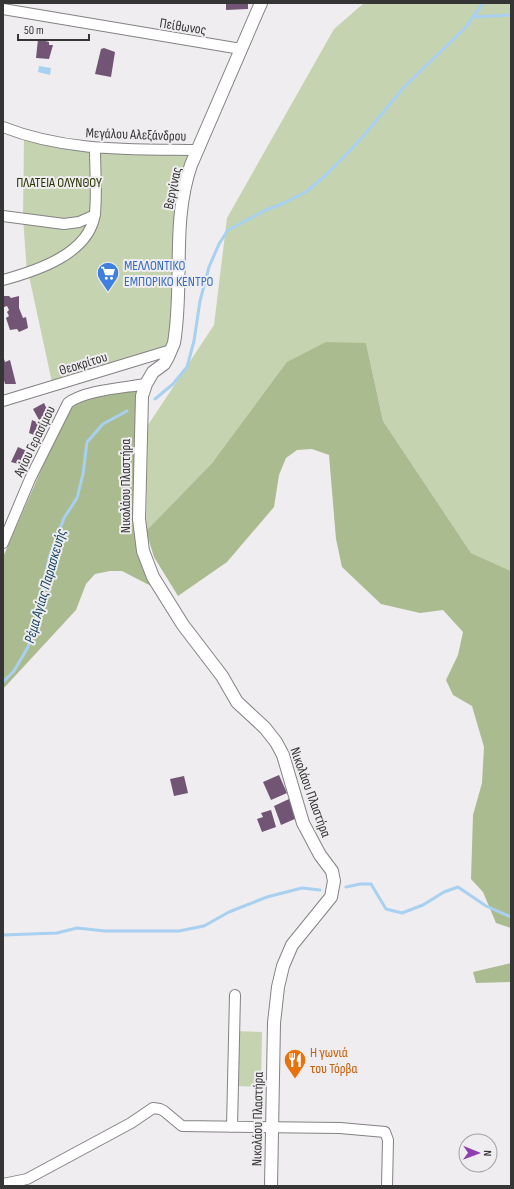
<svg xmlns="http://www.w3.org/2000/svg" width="514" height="1189" font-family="'Sofia Sans Condensed',sans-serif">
  <rect width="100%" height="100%" fill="#efedef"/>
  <path fill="#c6d3b0" d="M364 3H511V571L471 553 383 421 366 343 213 462 146 531 148 425 214 325 227 218 334 29Z
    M24 136 100 149 198 150 188 169 171 350 53 387 29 276 27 273 23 217Z
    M235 1031 262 1032 261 1087 234 1086Z"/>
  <path fill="#abbb90" d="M326 342 366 343 383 421 471 553 511 571V928L496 923 483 892 471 879 473 815 482 783 484 747 472 706 453 695 446 680 458 655 463 632 443 610 420 613 381 604 342 567 336 539 329 455 312 449 297 450 286 458 279 475 274 507 227 562 178 596 154 557 146 531 213 462 287 362Z
    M138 389 136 449 153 587 122 571H110L95 574 86 584 76 610 3 689V557L60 427 74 403 83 399Z
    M511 963V982L476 983 473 972Z"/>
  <path fill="#a8d0f0" d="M39 66 51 68 50 75 38 72Z"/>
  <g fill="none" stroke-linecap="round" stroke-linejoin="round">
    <path stroke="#a8d0f0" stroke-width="3" d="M473 17 511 15
      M155 399 173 384 187 367 194 341 200 301 209 267 219 244 228 230 266 210 284 203 306 192 327 174 361 139 405 86 465 28 483 3
      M3 682 14 671 28 647 36 625 49 558 64 518 77 498 83 474 87 442 103 424 127 411
      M346 887 360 884H371L386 909 402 913 423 905 444 892 458 887 486 906 511 917
      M3 935 57 933 77 928 105 931H179L204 926 229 912 267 897 302 888 320 890"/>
  </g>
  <path fill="#725474" d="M226 3H248V9L226 10Z
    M38 39 49 42V45H53L49 59 36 58Z
    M104 48 115 52 111 77 95 74 101 49Z
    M3 296H9L11 298 19 296V308L23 318 26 317 28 328 19 332 17 329 10 330 6 318 9 316 7 312 9 310 7 306 4 307Z
    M3 356 5 362 10 360 16 384H5L3 377Z
    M44 403 51 418 45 421 42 418 39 420 33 409Z
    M32 420 43 425 39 437 29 433Z
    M18 447 31 453 26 466 11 462Z
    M279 775 287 793 271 800 263 782Z
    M184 776 188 793 174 796 170 779Z
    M289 799 297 818 281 825 274 806Z
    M271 810 276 827 262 832 257 819 263 817 261 813Z"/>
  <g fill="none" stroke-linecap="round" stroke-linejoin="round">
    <g stroke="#848284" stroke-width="12">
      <path id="minor" d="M3 9 241 49
        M3 127C66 152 131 149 198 150
        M3 216 64 224 79 222 95 215
        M3 280C36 271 90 254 95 213 97 192 95 170 95 149
        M3 401 171 350
        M3 543 30 479 68 403C85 390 124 388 146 384
        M232 1127 235 995
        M3 1184 27 1179 131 1123 153 1108 160 1109 164 1111 182 1126 340 1128 385 1132 388 1140 387 1186"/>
    </g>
    <g stroke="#848284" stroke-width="14">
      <path id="tertiary" d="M261 3 191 165C171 222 184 284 174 343L168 357 164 364 153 372 146 384 142 396 139 519 143 551 153 577 183 625 222 676 237 702 265 728 276 742 283 755 303 823 320 855 332 871 334 881 331 897 292 945 283 966 278 987 274 1023 271 1186"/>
    </g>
    <use href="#minor" stroke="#fff" stroke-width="10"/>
    <use href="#tertiary" stroke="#fff" stroke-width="12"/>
  </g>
  <defs>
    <g id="supermarket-pin" transform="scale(1.15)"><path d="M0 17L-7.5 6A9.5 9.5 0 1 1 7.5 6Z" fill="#3f7fe0" stroke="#efedef"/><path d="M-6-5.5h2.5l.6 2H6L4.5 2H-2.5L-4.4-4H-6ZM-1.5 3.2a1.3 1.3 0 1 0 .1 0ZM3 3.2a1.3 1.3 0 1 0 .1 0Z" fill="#fff"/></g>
    <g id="restaurant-pin" transform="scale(1.15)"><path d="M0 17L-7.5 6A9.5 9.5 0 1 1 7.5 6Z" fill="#e8710a" stroke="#efedef"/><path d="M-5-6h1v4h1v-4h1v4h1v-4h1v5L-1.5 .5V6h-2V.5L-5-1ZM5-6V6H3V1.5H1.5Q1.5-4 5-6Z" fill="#fff"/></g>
  </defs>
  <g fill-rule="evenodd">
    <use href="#supermarket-pin" x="108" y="273"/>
    <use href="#restaurant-pin" x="295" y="1060"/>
  </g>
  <g text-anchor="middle" stroke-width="4" stroke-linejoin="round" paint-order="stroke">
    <g font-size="14" fill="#363536" stroke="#efedef">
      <text transform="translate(183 26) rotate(9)" y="5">Πείθωνος</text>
      <text transform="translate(136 134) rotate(2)" y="5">Μεγάλου Αλεξάνδρου</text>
      <text transform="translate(172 188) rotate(-78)" y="5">Βεργίνας</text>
      <text transform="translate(83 363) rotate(-17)" y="5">Θεοκρίτου</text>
      <text transform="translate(34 441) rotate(-64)" y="5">Αγίου Γερασίμου</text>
      <text transform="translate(125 486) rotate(-90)" y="5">Νικολάου Πλαστήρα</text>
      <text transform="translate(311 792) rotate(70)" y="5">Νικολάου Πλαστήρα</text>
      <text transform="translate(257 1119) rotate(-89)" y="5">Νικολάου Πλαστήρα</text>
    </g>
    <g font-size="14" fill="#293603" stroke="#efedef">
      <text x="59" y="187">ΠΛΑΤΕΙΑ ΟΛΥΝΘΟΥ</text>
    </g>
    <g font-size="14" fill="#366cbe" stroke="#efedef" text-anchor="start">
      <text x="124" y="270">ΜΕΛΛΟΝΤΙΚΟ<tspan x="124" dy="16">ΕΜΠΟΡΙΚΟ ΚΕΝΤΡΟ</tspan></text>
    </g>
    <g font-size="14" fill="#c56008" stroke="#efedef" text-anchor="start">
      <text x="310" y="1057">Η γωνιά<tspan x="310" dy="16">του Τόρβα</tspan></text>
    </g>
    <g font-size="15" font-style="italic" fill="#164564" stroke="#efedef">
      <text transform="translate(45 586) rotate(-74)" y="5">Ρέμα Αγίας Παρασκευής</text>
    </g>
  </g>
  <rect width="514" height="1189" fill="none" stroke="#363536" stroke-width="8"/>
  <g transform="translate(478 1153) rotate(91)"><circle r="19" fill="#efedef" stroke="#a5a3a5"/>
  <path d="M0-3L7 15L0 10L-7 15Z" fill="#8f3fae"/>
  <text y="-6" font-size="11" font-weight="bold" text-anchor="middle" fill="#363536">N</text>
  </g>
  <path d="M18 34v6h71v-6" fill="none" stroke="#363536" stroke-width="2"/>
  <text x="24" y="34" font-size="12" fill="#363536" stroke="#efedef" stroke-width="3" paint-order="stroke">50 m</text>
</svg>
